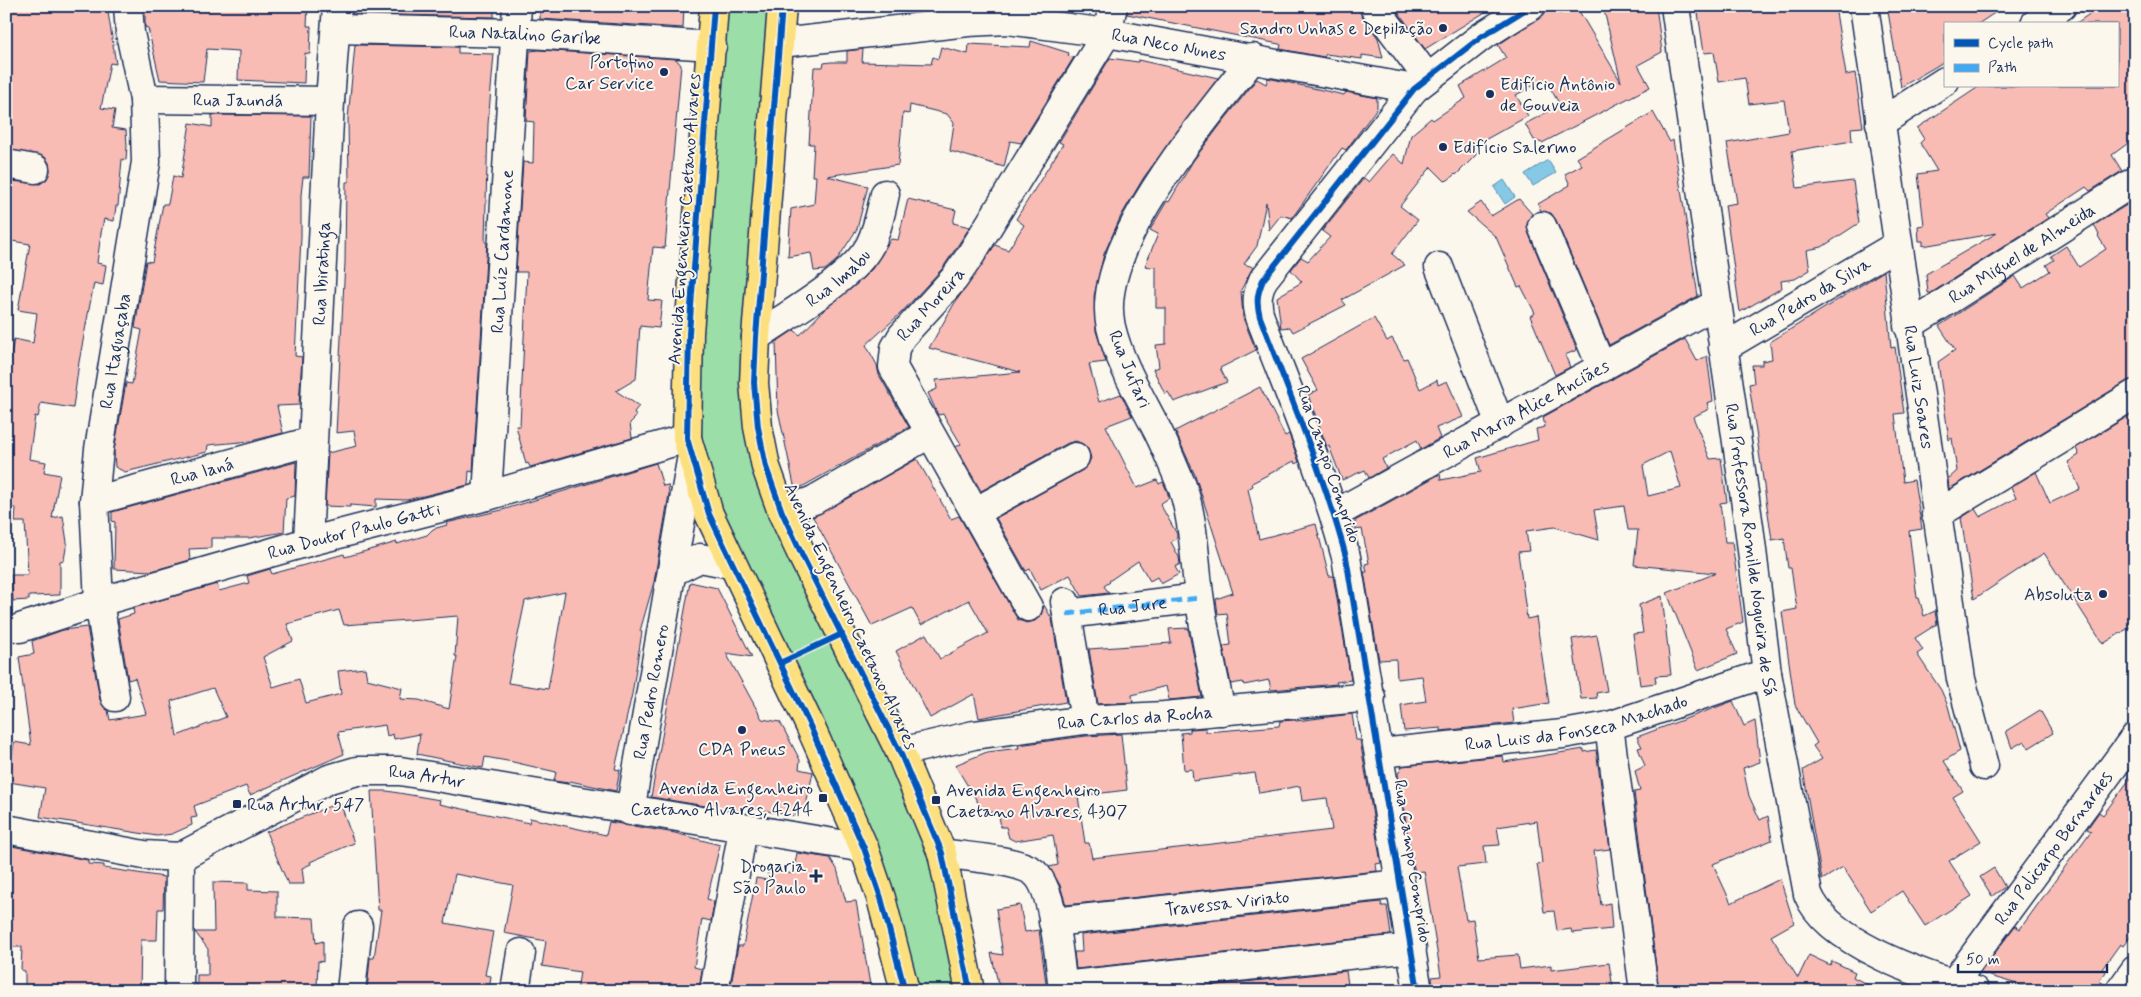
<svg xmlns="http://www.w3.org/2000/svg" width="2141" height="997" font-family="Mynerve,sans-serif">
  <rect width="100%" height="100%" fill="#fbf7ec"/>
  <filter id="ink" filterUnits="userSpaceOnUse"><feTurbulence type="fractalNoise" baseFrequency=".02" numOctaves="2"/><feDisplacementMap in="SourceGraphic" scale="10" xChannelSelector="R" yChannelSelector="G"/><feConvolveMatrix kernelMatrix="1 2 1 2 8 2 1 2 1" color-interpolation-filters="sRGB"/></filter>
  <g filter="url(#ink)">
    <path fill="#9cdea8" stroke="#5c8683" d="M723 6H772L746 424 888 751 935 866 958 991H913L717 512 696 432Z"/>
    <path fill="#85c9e6" stroke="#5b8bb0" d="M1548 160 1556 173 1533 186 1525 174Z
      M1504 180 1515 197 1505 204 1494 187Z"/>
    <path fill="#f8bcb5" stroke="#1b2f5e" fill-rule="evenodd" d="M6 6H66L108 12 116 64 110 63 101 108 115 110 112 128 126 130 127 146 126 160 122 159 118 206H116L114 221 104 219 101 233 97 263 106 265 103 285 94 283 79 362 73 408 41 403 38 417 35 416 29 459 46 462 44 472 60 475 52 518 63 516 67 542 64 560 60 561V595L29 596V600L13 601 11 575H28L25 522H15L16 508 6 507V382L14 339 33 343 37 313 18 310 30 244 6 240V209L11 181 40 184 47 179 50 171 49 163 45 157 6 149Z
      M145 6H308L307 26H311L310 54 305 53 304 83 238 80 239 51 207 49 203 82 160 80 148 28 145 27Z
      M352 6H494V17L352 14Z
      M540 6H684L683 28 540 19Z
      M1128 6H1359L1361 15 1378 38 1383 58 1362 55V59L1326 54 1324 57 1280 49 1281 45 1279 44 1127 14Z
      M1394 6H1495L1425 49Z
      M1576 6 1621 82 1603 6H1656L1662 52 1638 65 1650 87 1542 143 1534 140 1525 124 1560 105 1545 79 1516 95 1528 116 1472 147 1477 153 1475 156 1456 175 1455 174 1448 180 1445 181 1431 167 1400 206 1418 220 1392 254 1405 265 1342 300 1346 305 1293 332 1290 327 1281 328 1277 297 1302 282 1291 270 1301 257 1308 261 1330 237 1322 231 1364 178 1369 182 1393 154 1404 164 1411 135 1431 118 1433 120 1466 98 1460 86 1506 58 1498 45 1555 7 1559 14Z
      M1697 6H1835L1846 75 1855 73 1863 127 1851 128 1852 141 1792 151 1797 188 1853 181 1859 223 1822 247 1807 250 1810 270 1795 279 1781 281 1782 288 1740 312 1725 205 1737 203 1727 143 1789 132 1784 100 1749 104 1745 78 1719 82 1714 52 1704 53Z
      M1887 6H2005L1978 24H1945V61L1901 87Z
      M2101 6H2135V138L2112 155 2122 171 2090 191 2086 187 2045 214 2048 218 1931 293H1928L1926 274 1997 233 1923 246V241H1919L1918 226 1924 225 1918 174 1937 171 1920 143 1924 139 1917 128 1980 86H2117V24H2075Z
      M1031 41 1069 53 1068 56 1074 57 1021 143 1010 141 1004 167 950 151 954 123 947 114 910 105 909 114 903 113 898 165 827 176 868 186 857 229 837 260 825 270 814 271 811 253 788 257 791 209 814 204 816 176H812L814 144H809L814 67H823L824 63 831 62H847V51L863 49 862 62 931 64 933 57 938 59 941 47 968 54 969 44 1030 47Z
      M355 45 458 47V53L494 54 488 124 485 242H487L473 472 469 471 468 485 407 500 376 499V507L350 505V507L325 506 328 453 357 446 354 431 336 433 345 262 346 182H349L348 119Z
      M539 50 676 59 681 65 665 248 653 247 648 300 662 301 659 328 640 326 636 379 616 391 639 406 634 412 636 417 630 423 632 438 530 467 528 463 526 464 516 426H520L527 272H516L523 162 533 163 534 122 526 121 530 51Z
      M1110 58 1138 62V60L1218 78 1144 177 1121 216 1104 254 1094 296 1096 331 1106 362 1089 364 1099 402 1121 394 1132 416 1106 426 1137 488 1157 480 1159 484 1163 482 1167 491 1169 498 1160 504 1177 534V538L1171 542 1179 557 1180 564 1175 567 1179 574 1161 584 1157 577 1150 581 1138 561 1109 581 1110 582 1104 586 1109 593 1082 596 1070 575 1041 590 1030 569 1026 571 996 518 1083 470 1088 465 1091 458 1088 449 1083 444 1076 441 1068 443 981 491 956 447 961 444 943 414 938 415 928 393 937 389 936 380 1020 372 929 348 954 304 995 245 1008 250 1024 225 1016 219 1063 144 1059 142Z
      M1268 78 1344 95 1346 92 1377 98V108L1346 150 1342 148 1292 218 1281 215 1269 230 1266 202 1257 246 1244 264 1253 267 1241 290 1243 318 1256 350 1220 368 1227 382 1174 402 1168 392 1165 394 1153 369 1159 367 1156 345 1166 344V308H1156V268L1145 266 1158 234 1150 230 1167 201 1169 202 1193 161 1221 124 1257 79 1266 84Z
      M1653 112 1670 142 1673 140 1698 296 1609 345 1556 220 1551 213 1541 211 1538 204 1570 185 1565 174 1582 165 1577 158Z
      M212 115 311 116 309 177H303L301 195V237L295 356 302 357 299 405 277 406 283 433 251 441 208 445 207 452 125 472 115 467 114 451 126 383 132 384 142 330 135 328 146 261 152 262 163 204H168L173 176 181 178 190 123 212 127Z
      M908 199 956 210 953 223 970 227 942 269 901 313 866 345 877 365 879 375 909 427 798 489 794 485 778 410 776 342 794 330 800 335 825 309 859 282 872 269 891 239 898 240Z
      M1519 199 1532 214 1527 224 1528 232 1577 350 1565 355 1570 367 1555 375 1530 316 1535 313 1521 286 1518 287 1496 237 1467 212 1481 202 1491 216Z
      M2135 200V378L2127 381 1949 489 1948 479 1957 471 1952 438 1949 440 1938 362 1955 350 1939 326 2015 276 2023 288 2050 271 2046 265 2054 260 2051 256 2066 246 2079 267 2106 249 2098 236 2099 235 2094 225Z
      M1884 271 1891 348 1895 347 1904 413 1895 414 1903 482 1914 480 1922 529 1909 531 1917 598H1919L1924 616 1935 611 1937 624 1915 638 1923 650 1917 654 1941 690 1948 706 1960 751 1944 761 1963 791 1953 797 1981 841 1949 861 1972 896 1925 926 1902 891 1871 911 1843 867 1822 880 1803 770 1822 759 1813 746 1817 743 1795 705 1782 612 1797 609 1791 568H1788L1784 538 1772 540 1749 384 1754 383 1752 365H1762V361L1772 359 1770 342Z
      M1374 318 1387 341 1392 338 1404 359 1407 358 1420 389 1437 380 1438 385 1447 381 1463 417 1436 428 1440 438 1421 449 1417 440 1382 459 1386 468 1369 478 1365 470 1342 480 1329 446 1327 447 1308 395 1318 390 1301 359Z
      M1685 339 1697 361 1707 356 1713 401 1707 403 1709 409 1693 417 1710 459 1721 458 1727 502 1720 503 1725 542H1732L1743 622 1726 629 1737 654 1698 670 1667 593 1716 573 1634 565 1638 530H1628L1624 506 1594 510 1599 540 1555 527 1526 531 1529 551 1518 552 1527 619 1536 617 1549 703 1512 709 1514 723 1441 731V728L1404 731 1401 705 1426 701 1422 676 1397 679 1396 659 1379 660 1364 572H1367L1365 564 1369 563 1362 529 1356 530 1355 521 1440 474 1441 480 1481 472 1477 458 1538 440 1536 429 1545 427 1543 417ZM1670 451 1681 488 1648 496 1643 465Z
      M1260 387 1285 436 1289 434 1299 462 1295 464 1294 461 1252 483 1253 486 1248 489 1259 539 1316 524 1329 576H1333L1351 680 1336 682 1337 684 1271 690 1269 680 1244 685 1243 682 1231 684 1223 646 1231 645 1227 613 1218 614 1216 599 1233 593 1195 475 1175 431Z
      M2135 412V624L2103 644 2044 553 1974 599 1961 518 1975 509 1980 517 2016 498 2011 487 2036 472 2050 503 2080 489 2068 462 2079 455 2076 448Z
      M917 459 951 519 959 516 1018 620 1027 623 1035 621 1041 615 1044 605 1052 619 1066 702 979 718 974 694 930 718 896 651 926 634 940 659 988 633 969 600 921 625 912 608 872 626 813 517Z
      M296 462 295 496 286 498 284 532 249 538H211V548L189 549 190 560 152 571 114 569 115 522 112 521V512Z
      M656 463 663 486 668 485 669 494 654 582 640 631 642 632 632 694 615 769 620 770 616 791 570 781 569 783 554 781 556 772 513 762 485 757 483 768 417 754 420 734 394 739 393 734 387 736 385 725 338 732 344 754 250 795 246 786 194 806 197 817 191 818 192 825 172 834 157 836 40 817 45 788 9 782 14 742 31 745 19 657 34 654 32 641 63 630 87 627 100 700 108 710 110 720 146 714 135 678 128 680 118 619 134 614 133 608 217 584 219 591 249 583 247 576 270 569 272 574 344 554 345 557 397 542V544L427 535 433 529 447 525 446 523 502 510ZM565 592 548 689 508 683 525 601ZM339 610 344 625 458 616 455 656H457L449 709 419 700 400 699 402 688 367 679 365 668 338 671 341 694 306 703 299 679 273 687 263 657 293 641 287 624ZM213 688 226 717 177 736 171 701Z
      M690 582 717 588 752 657 726 653 762 719 780 722 800 760 799 769 813 772 805 810 798 808 796 816 743 807 742 812 651 797Z
      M1662 596 1671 675 1655 676 1656 683 1640 685 1633 634 1643 633 1639 605Z
      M1188 628 1202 697 1169 700 1166 686 1132 695 1133 702 1098 704 1089 649 1171 643 1169 629Z
      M1597 635 1607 691 1596 693 1597 698 1581 699 1572 639Z
      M1733 701 1744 726 1755 721 1760 762 1743 768 1749 796 1760 820 1768 816 1772 840 1713 864 1731 903 1780 879 1794 923 1771 936 1798 978 1809 955 1830 965 1832 961 1855 972 1853 977 1880 991H1659L1634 792 1640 791 1635 771 1645 766 1638 748 1642 747 1637 737Z
      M2040 710 2053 733 2029 748 2024 741 2012 748 2006 731Z
      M1352 714 1356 740H1360L1381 863 1376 864 1377 871 1066 905 1060 885 1049 867 1058 865 1053 835 1015 841 1009 838 1006 827H1001L998 811 985 814 955 765 987 752 1019 748 1018 745 1086 736 1121 734 1127 790 1078 796 1085 843H1089L1092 858 1332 830 1327 798 1302 801 1300 786 1259 793 1255 773 1193 781 1192 769 1184 770 1181 733 1190 732V729L1206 728V732L1279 726 1280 721 1295 720 1296 721Z
      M1584 749V752L1596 750 1610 849 1594 851 1601 905 1610 903 1612 929 1572 933 1571 929 1557 931 1554 911 1544 912 1537 864 1542 863 1537 821 1497 827 1500 845 1484 846 1486 864 1457 867 1466 920 1473 919 1479 958 1518 955 1520 969 1551 965V970L1609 963 1613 988 1586 991H1433L1432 977 1441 976 1424 871 1415 872 1412 859 1398 774 1402 766 1503 756 1504 762Z
      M2135 772V931L2123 946 2120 944 2102 969 2106 972 2099 981 2106 985 2105 991H2040L1980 973 2015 926 2020 929 2091 831 2087 829 2099 812 2103 815Z
      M371 791H387L440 800 439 804 506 818 529 823 530 818 606 835 609 822 675 833 720 845 707 899 714 901 711 921 702 919 694 967 702 969 699 991H577L580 972 542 966 546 941 504 933 513 885 455 874 445 923 493 932 485 975 491 976 489 991H367L370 958H374L381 910H378Z
      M340 802 354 843 310 862 311 864 302 868 304 884H288L266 832Z
      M6 845 88 860V864L104 865V868L164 877 163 909H158L157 940H141L140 991H25V971L21 970 22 947H6Z
      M797 853 830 858 837 869 846 902 856 901 871 991H730L738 946H743L756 878 767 880 768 869 793 874Z
      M1994 868 2005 887 1992 896 1980 877Z
      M213 882 248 883V890L277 891V917L314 918 316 943 323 941V962L318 961 317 987H304V991H197V975H208V949L195 932H214Z
      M1381 902 1382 906H1387L1391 935 1076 969 1074 952H1082L1081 935Z
      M1020 905 1025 932 1039 930 1047 991H1000L991 953 1003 955 996 909Z
      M1346 971 1349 991H1163Z"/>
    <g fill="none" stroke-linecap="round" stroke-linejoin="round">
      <g stroke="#1b2f5e" stroke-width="31">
        <g id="minor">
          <path d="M1374 6 1427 77"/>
          <path id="s1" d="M1675 6 1750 534 1767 673 1808 894C1828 944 1926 976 1975 991"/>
          <path id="s2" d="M1864 6 1961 679 1984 766"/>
          <path d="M2035 24 2062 6"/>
          <path id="s3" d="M336 29 515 33 712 46"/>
          <path id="s4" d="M780 43 968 22 1007 20 1107 33 1414 89"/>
          <path id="s5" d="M144 99 330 101"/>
          <path d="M1880 123 1945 81"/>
          <path d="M6 164 35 169"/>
          <path d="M1542 226 1602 368"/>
          <path d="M1439 267 1500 424"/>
          <path id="s6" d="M1908 326 2135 181"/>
          <path id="s7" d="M756 337C787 315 852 279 870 245 878 229 881 211 885 194"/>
          <path id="s8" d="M1723 348 1897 245"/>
          <path id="s9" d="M487 496 517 6"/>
          <path id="s10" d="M94 501 312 441"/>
          <path d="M782 512 814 500 929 434"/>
          <path d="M975 512 1075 457"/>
          <path id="s11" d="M1335 514 1716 304"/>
          <path d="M1936 515 2135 394"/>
          <path id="s12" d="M308 542 330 101 337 6"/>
          <path d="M672 572 700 558 731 564"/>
          <path d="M1065 602 1085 720"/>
          <path id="s13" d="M1028 607 893 367 895 348 902 336 954 279 970 256 1107 33 1113 6"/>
          <path id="s14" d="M1067 614 1199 598"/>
          <path id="s15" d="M20 628 99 602 308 542 487 496 687 438"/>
          <path id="s16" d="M115 697 99 602 94 501 99 449 146 162 144 99 130 33 128 6"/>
          <path d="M1221 711C1213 674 1205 638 1200 601 1194 562 1195 524 1182 486 1173 466 1165 444 1154 424 1138 393 1119 361 1111 327 1092 248 1207 118 1253 58"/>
          <path d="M1609 726 1644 991"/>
          <path id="s17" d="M900 752 974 735 1085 720 1164 716 1371 697"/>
          <path id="s18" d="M1380 753 1563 734 1609 726 1767 673"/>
          <path id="s19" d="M630 811 692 455"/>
          <path id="s20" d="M6 829 144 855 180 857 329 779 357 771H400L864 848"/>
          <path d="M942 853C965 857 1013 859 1032 871 1054 884 1060 965 1063 991"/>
          <path id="s21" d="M1053 922 1400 884"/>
          <path id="s22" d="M1953 984 2135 737"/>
          <path d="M1062 986 1412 948"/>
          <path d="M179 991 180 857"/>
          <path d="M351 991 358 926"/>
          <path d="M515 991 521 953"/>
          <path d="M714 991 743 829"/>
          <path d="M1418 991 1346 557C1324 475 1290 396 1260 317 1256 302 1257 294 1263 280L1414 89 1481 37 1531 6"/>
          <path d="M2120 991 2135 970"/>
        </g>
      </g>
      <g stroke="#1b2f5e" stroke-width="31">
        <path id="major" d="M714 6 689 333 687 438 709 514 810 726 864 848 881 898 905 991
          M782 6 756 337 754 383 758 427 766 467 782 512 803 557 900 752 942 853 970 991"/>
      </g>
      <use href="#minor" stroke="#fbf7ec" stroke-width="28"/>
      <use href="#major" stroke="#fce080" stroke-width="28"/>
      <path stroke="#3fa9f5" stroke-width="5" stroke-dasharray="10 5" stroke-linecap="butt" d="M1067 614 1199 598"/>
      <g stroke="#fbf7ec" stroke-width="9">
        <path id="cycleway" d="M714 6 689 333 687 438 709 514 810 726 864 848 881 898 905 991
          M782 6 756 337 754 383 758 427 766 467 782 512 803 557 900 752 942 853 970 991
          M780 663 842 634
          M1418 991 1346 557C1324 475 1290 396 1260 317 1256 302 1257 294 1263 280L1414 89 1481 37 1531 6"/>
      </g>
      <use href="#cycleway" stroke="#0057b8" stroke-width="6"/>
    </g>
  </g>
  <g fill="#1b2f5e" stroke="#fbf7ec" stroke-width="2">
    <circle cx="1443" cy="28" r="5"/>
    <circle cx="664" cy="72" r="5"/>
    <circle cx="1490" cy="94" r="5"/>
    <circle cx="1443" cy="147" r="5"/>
    <circle cx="2103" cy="594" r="5"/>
    <circle cx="742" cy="730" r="5"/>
    <rect x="818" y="793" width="10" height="10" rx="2.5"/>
    <rect x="931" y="795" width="10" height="10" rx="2.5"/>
    <rect x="232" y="799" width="10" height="10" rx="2.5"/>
    <path d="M813.5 868.5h5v5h5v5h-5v5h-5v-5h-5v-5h5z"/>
  </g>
  <g text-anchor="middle" stroke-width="4" stroke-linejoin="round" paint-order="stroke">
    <g font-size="18" fill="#1b2f5e" stroke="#fbf7ec" text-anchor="end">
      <text x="1433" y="34">Sandro Unhas e Depilação</text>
      <text x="654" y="68">Portofino<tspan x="654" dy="21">Car Service</tspan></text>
      <text x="1500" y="90" text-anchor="start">Edifício Antônio<tspan x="1500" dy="21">de Gouveia</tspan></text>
      <text x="1453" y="153" text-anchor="start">Edifício Salermo</text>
      <text x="2093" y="600">Absoluta</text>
      <text x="742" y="755" text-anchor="middle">CDA Pneus</text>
      <text x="813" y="794">Avenida Engenheiro<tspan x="813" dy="21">Caetano Alvares, 4244</tspan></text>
      <text x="946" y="796" text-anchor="start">Avenida Engenheiro<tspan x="946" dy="21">Caetano Alvares, 4307</tspan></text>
      <text x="247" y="810" text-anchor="start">Rua Artur, 547</text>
      <text x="806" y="872">Drogaria<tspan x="806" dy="21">São Paulo</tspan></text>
    </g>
    <g font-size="18" fill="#1b2f5e" stroke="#fbf7ec">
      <text dy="6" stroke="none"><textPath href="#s3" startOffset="189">Rua Natalino Garibe</textPath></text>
      <text dy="6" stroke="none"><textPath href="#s4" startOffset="392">Rua Neco Nunes</textPath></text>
      <text dy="6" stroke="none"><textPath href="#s5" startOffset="94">Rua Jaundá</textPath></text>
      <text transform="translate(684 219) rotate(-86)" y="6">Avenida Engenheiro Caetano Alvares</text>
      <text dy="6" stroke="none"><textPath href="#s9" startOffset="245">Rua Luíz Cardamone</textPath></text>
      <text dy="6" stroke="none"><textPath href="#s6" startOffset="135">Rua Miguel de Almeida</textPath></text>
      <text dy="6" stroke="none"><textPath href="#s12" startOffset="269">Rua Ibiratinga</textPath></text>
      <text dy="6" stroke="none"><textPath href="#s7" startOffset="101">Rua Imabu</textPath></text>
      <text dy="6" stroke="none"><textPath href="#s8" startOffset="101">Rua Pedro da Silva</textPath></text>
      <text dy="6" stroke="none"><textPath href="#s13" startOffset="351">Rua Moreira</textPath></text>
      <text dy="6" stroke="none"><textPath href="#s16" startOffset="349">Rua Itaguaçaba</textPath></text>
      <text transform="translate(1130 369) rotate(67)" y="6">Rua Jufari</text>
      <text dy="6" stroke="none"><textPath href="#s2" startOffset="385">Rua Luiz Soares</textPath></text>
      <text dy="6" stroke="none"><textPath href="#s11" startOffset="218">Rua Maria Alice Anciães</textPath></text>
      <text transform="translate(1329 464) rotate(71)" y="6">Rua Campo Comprido</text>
      <text dy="6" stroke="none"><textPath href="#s10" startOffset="112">Rua Ianá</textPath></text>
      <text dy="6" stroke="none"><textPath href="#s15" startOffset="348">Rua Doutor Paulo Gatti</textPath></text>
      <text dy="6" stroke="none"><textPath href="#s1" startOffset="549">Rua Professora Romilde Nogueira de Sá</textPath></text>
      <text dy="6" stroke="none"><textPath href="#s14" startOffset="66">Rua Jure</textPath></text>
      <text transform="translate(851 616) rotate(65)" y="6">Avenida Engenheiro Caetano Alvares</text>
      <text dy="6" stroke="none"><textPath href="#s19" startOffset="121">Rua Pedro Romero</textPath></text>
      <text dy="6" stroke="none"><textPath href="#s17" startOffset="238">Rua Carlos da Rocha</textPath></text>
      <text dy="6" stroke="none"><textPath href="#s18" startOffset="199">Rua Luis da Fonseca Machado</textPath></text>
      <text dy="6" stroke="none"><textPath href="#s20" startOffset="444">Rua Artur</textPath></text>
      <text dy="6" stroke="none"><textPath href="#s22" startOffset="169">Rua Policarpo Bernardes</textPath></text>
      <text transform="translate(1413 861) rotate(81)" y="6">Rua Campo Comprido</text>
      <text dy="6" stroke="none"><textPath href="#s21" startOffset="175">Travessa Viriato</textPath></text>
    </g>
  </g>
  <rect width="2141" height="997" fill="none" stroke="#fbf7ec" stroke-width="25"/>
  <rect x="12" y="12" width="2116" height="972" fill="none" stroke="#1b2f5e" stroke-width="2" filter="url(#ink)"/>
  <rect x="1944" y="22" width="175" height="65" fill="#fbf7ec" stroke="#a1a7b3"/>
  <rect x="1954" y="39" width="25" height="8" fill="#0057b8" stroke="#a1a7b3"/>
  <text x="1988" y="48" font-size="15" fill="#1b2f5e">Cycle path</text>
  <rect x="1954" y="64" width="25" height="8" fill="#3fa9f5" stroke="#a1a7b3"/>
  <text x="1988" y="72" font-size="15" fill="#1b2f5e">Path</text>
  <path d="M1958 964v8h149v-8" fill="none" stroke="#1b2f5e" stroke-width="2.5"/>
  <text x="1966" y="964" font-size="15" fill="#1b2f5e" stroke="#fbf7ec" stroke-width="4" paint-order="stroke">50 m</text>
</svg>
